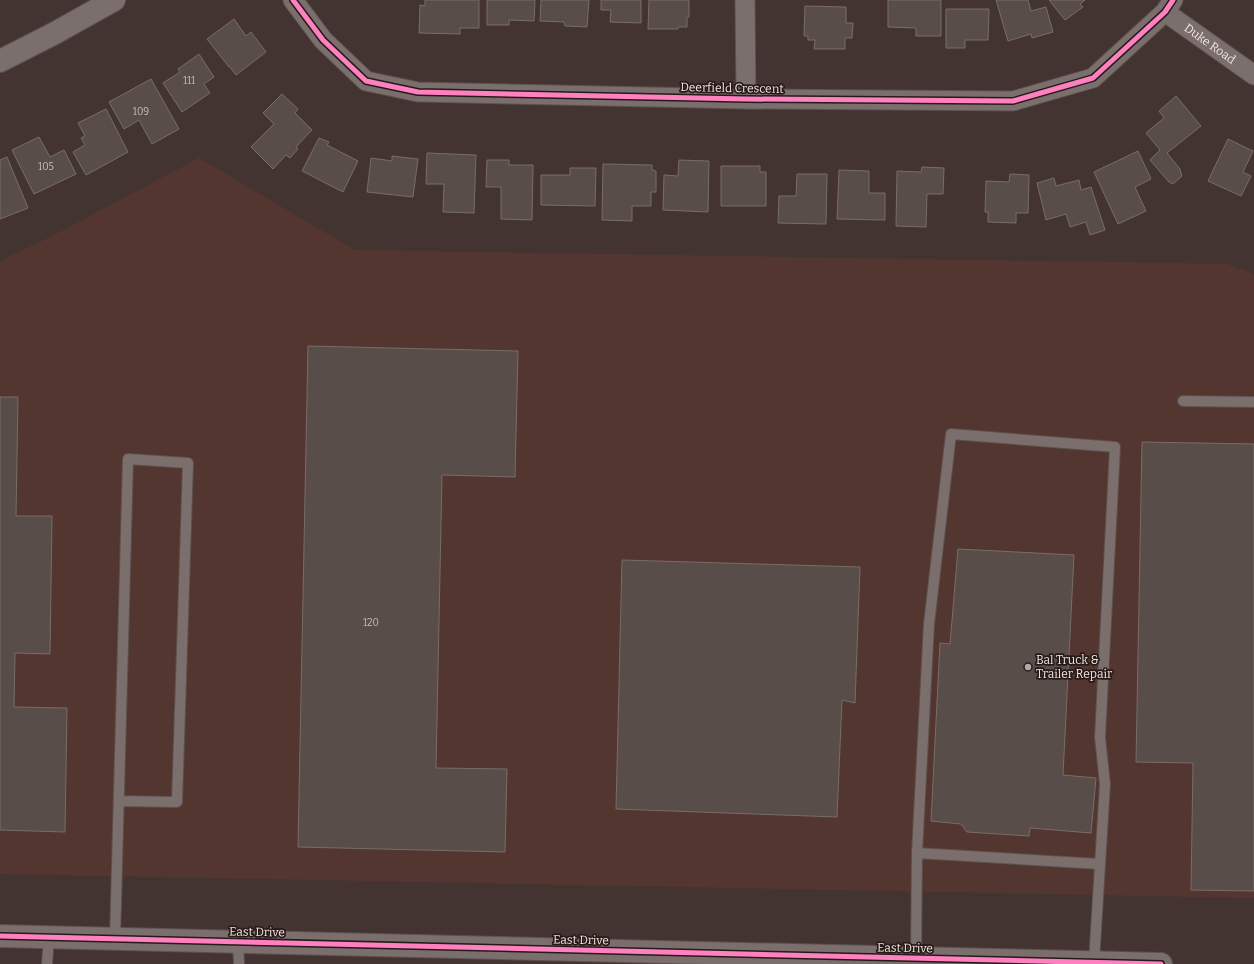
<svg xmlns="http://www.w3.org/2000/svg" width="1254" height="964" font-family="Bitter,serif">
  <rect width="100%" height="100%" fill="#433432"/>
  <path fill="#543631" d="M199 158 355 250 1227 264 1254 274V898L0 874V261L52 236Z"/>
  <path fill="#584d49" stroke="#786d68" d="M425 0H479V28H460V34L419 33 420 5 425 6Z
    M487 0H535L534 21 509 20V25H487Z
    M541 0H589L587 27 565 26 564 22 540 21Z
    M601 0H641V23L610 22 611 10H601Z
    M649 0H689V17H687V27H678V29H648Z
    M888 0H941V36H916V28L888 27Z
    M996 0H1028L1031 11 1046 7 1053 32 1032 38 1031 34 1008 41Z
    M1049 0H1085L1080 4 1083 7 1065 20Z
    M805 6 846 7V23H853L852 38H845V49H814L815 40H808V36H804Z
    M946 9H989L988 40H965V48H946Z
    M234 19 246 36 251 32 266 52 236 75 229 66V67L207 39Z
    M199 54 214 77 204 84 210 93 182 112 163 83 180 72 178 69Z
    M151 79 179 129 152 144 139 120 124 129 109 102Z
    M282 94 298 109 295 113 312 130 296 147 298 149 290 158 286 155 273 169 251 147 274 124 263 113Z
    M1176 96 1201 126 1167 153 1180 169 1181 173 1182 176 1173 184 1169 182 1150 160 1160 150 1146 133 1164 118 1159 111Z
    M106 109 128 152 86 175 73 152 85 145 81 138 85 136 78 123Z
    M39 137 50 157 64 150 76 174 34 194 12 150Z
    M319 138 329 142 327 145 358 161 343 192 302 171Z
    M1228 139 1253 151 1243 172 1251 176 1241 196 1208 181Z
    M1138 151 1151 179 1135 187 1146 211 1118 224 1094 172Z
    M427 153 476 155 474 213 443 212 444 184H426Z
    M392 156 418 159 413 197 367 192 371 158 392 161Z
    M7 157 28 208 0 219V160Z
    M487 160H509V165H533L532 220 501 219V187H486Z
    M679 160 709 161 708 212 663 210 664 175 678 176Z
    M603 164 652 165V170L656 171V192H651V206H632V221L602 220Z
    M721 166H760V172H766V206H721Z
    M922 167 944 168 943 194H927L926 227 896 226 897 171 921 172Z
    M570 168H596L595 206 541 205V175H570Z
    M839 170 869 171V193H885V220L837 219Z
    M797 174H827L826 224 778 223 779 196H796Z
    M1010 174 1029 175 1028 213H1016V223L988 222V212H985L986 181 1009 182Z
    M1054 178 1056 186 1079 180 1081 190 1091 187 1105 230 1090 235 1086 222 1070 227 1066 214 1046 220 1037 183Z
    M308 346 518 351 515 477 442 475 436 768 507 769 505 852 298 847Z
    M0 397H18L16 516H52L50 654 15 653 14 707 67 708 65 832 0 830Z
    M1142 442 1254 444V891L1191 890 1193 763 1136 762Z
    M958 549 1074 555 1063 775 1096 778 1091 833 1030 828 1029 836 967 832 961 824 931 821 940 643 950 644Z
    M622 560 860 567 855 703 842 700 837 817 616 809Z"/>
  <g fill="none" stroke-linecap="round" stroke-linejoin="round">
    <g stroke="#5d504f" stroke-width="12">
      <path id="service" d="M1183 401 1254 402
        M917 853 1100 864
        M115 939 128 459 188 463 177 802 119 801
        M238 942 239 964
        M916 958 917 853 929 624 951 434 1115 447 1100 737 1105 784 1094 962
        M47 964 49 937"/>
    </g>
    <g stroke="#5d504f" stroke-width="21">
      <g id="minor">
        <path d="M293 0 323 40 366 81 418 92 746 99 1013 101 1093 78 1165 12 1173 0"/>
        <path d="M745 0 746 99"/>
        <path id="s1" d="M1165 12 1254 75"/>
      </g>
    </g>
    <g stroke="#5d504f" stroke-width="24">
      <path id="tertiary" d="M0 61 55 33 114 0
        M0 936 1161 964"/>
    </g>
    <use href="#service" stroke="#7a6f6d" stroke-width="10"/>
    <use href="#minor" stroke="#7a6f6d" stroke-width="19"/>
    <use href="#tertiary" stroke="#7a6f6d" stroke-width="22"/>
    <g stroke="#271b19" stroke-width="8">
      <path id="cycleway" d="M293 0 323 40 366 81 418 92 746 99 1013 101 1093 78 1165 12 1173 0
        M0 936 1161 964"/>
    </g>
    <use href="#cycleway" stroke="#ff80c0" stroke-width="5"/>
  </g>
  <circle fill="#b5a5a2" stroke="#271b19" stroke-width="1.5" cx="1028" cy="667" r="4"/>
  <g text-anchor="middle" stroke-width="3.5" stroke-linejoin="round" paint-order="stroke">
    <g font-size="10" fill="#ccbdba">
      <text x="189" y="84">111</text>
      <text x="141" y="115">109</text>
      <text x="46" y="170">105</text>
      <text x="371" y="626">120</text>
    </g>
    <g font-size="12" fill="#f3e2df" stroke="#271b19">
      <text dy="4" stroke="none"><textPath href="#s1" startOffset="55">Duke Road</textPath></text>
      <text transform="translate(732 88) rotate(1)" y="4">Deerfield Crescent</text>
      <text transform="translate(257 932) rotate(1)" y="4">East Drive</text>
      <text transform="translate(581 940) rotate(1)" y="4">East Drive</text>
      <text transform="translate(905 948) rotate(1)" y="4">East Drive</text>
    </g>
    <g font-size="12" fill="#f3e2df" stroke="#271b19" text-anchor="start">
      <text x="1036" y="664">Bal Truck &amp;<tspan x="1036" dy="14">Trailer Repair</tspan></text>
    </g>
  </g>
</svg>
